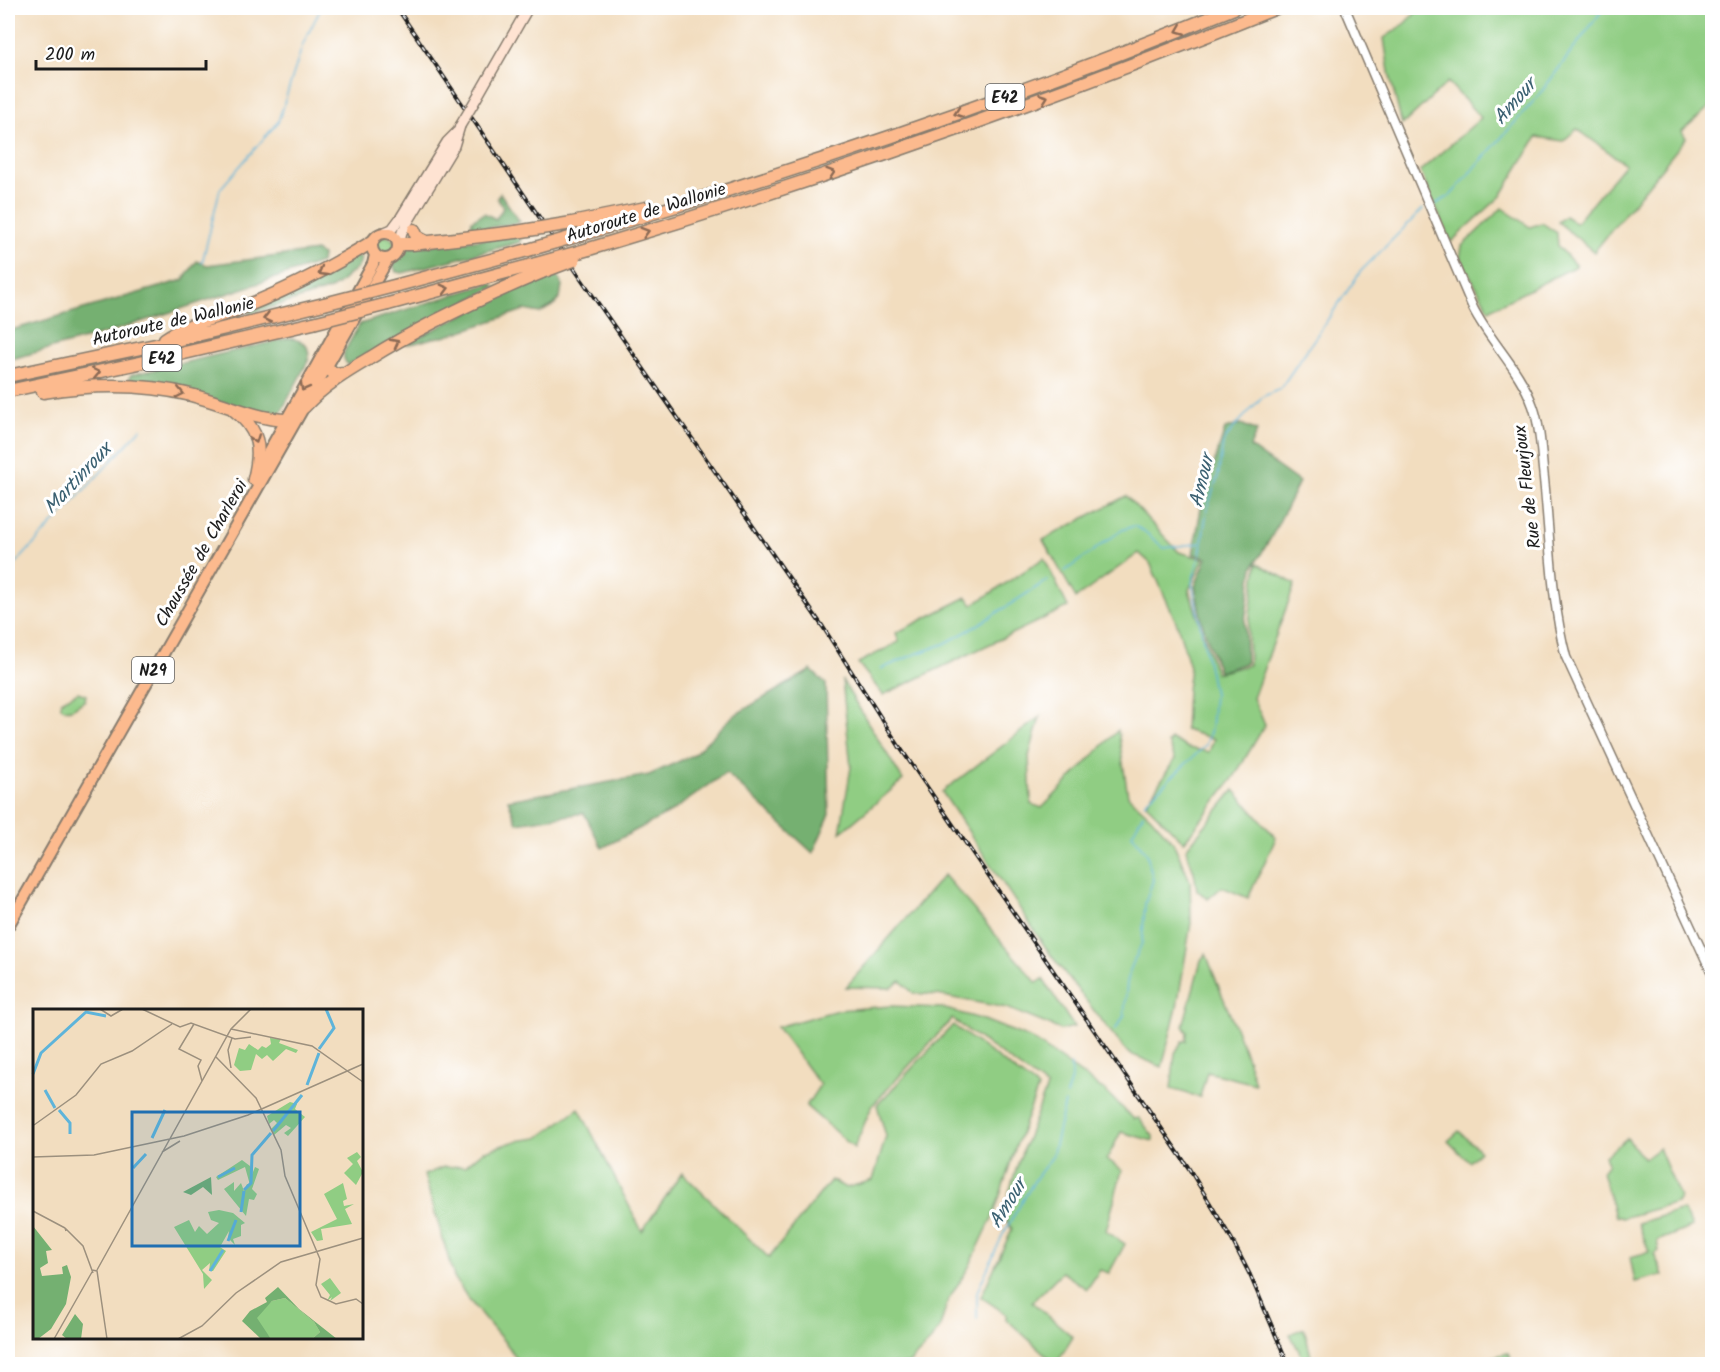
<svg xmlns="http://www.w3.org/2000/svg" width="1720" height="1372" font-family="Kalam,sans-serif">
  <rect width="100%" height="100%" fill="#fff"/>
  <filter id="ink" filterUnits="userSpaceOnUse"><feTurbulence type="fractalNoise" baseFrequency=".0167" numOctaves="2"/><feDisplacementMap in="SourceGraphic" scale="12" xChannelSelector="R" yChannelSelector="G"/><feConvolveMatrix kernelMatrix="1 2 1 2 8 2 1 2 1" color-interpolation-filters="sRGB"/></filter>
  <filter id="wash" filterUnits="userSpaceOnUse"><feTurbulence type="fractalNoise" baseFrequency=".008" numOctaves="4" result="noise"/><feDisplacementMap in="SourceGraphic" scale="24" xChannelSelector="R" yChannelSelector="G"/><feGaussianBlur stdDeviation="1.35" result="paint"/><feColorMatrix in="noise" values="0 0 0 0 0 0 0 0 0 0 0 0 0 0 0 0 0 1.4 0 .05"/><feComposite in="paint" operator="in"/></filter>
  <g filter="url(#wash)">
    <rect width="100%" height="100%" fill="#f2ddbf"/>
    <path fill="#90cd83" stroke="#567450" stroke-width="1.5" d="M1420 8H1704L1712 14V105L1682 131 1686 138 1594 252 1558 222 1565 216 1576 223 1625 164 1577 129 1563 141 1537 137 1501 196 1451 242 1420 171 1481 118 1448 82 1402 125 1389 72 1384 38 1406 23Z
      M1502 208 1530 227 1542 223 1557 233 1558 246 1576 266 1489 310 1460 257 1462 246Z
      M375 246a10 10 0 1 1 20 0a10 10 0 1 1-20 0Z
      M1126 496 1179 552 1204 559 1189 590 1216 673 1249 665 1248 629 1257 563 1295 584 1253 698 1265 725 1234 777 1184 842 1146 804 1175 759 1168 743 1171 739 1188 748 1209 752 1214 739 1185 730 1187 690 1190 667 1177 624 1150 563 1139 553 1076 598 1043 540Z
      M1044 558 1068 607 883 695 858 663 899 642 896 633 967 597 973 605Z
      M842 680 903 780 840 833 851 767Z
      M78 692 86 695 85 700C77 705 70 714 61 707V701Z
      M1040 717 1029 756 1031 804 1042 808 1118 730 1128 796 1150 816 1173 842 1190 881 1191 923 1177 1007 1162 1067 1128 1053 1102 1021 1050 954 942 792Z
      M1234 790 1276 838 1248 898 1222 887 1208 899 1197 890 1194 872 1186 849Z
      M944 875 1037 983 1043 979 1074 1027 1061 1030 1007 1008 937 995 913 993 901 981 891 988 846 987Z
      M1206 953C1221 997 1243 1039 1255 1084L1207 1072 1200 1097 1171 1089 1175 1053 1182 1041H1186L1187 1032 1183 1026 1201 960Z
      M891 1006 942 1008 984 1020 1032 1039 1105 1091 1134 1119 1139 1118 1153 1136V1141L1121 1132 1107 1159 1122 1170 1106 1231 1125 1244 1109 1273 1100 1270 1087 1289 1062 1272 1032 1302 1073 1337 1056 1364 1006 1319V1314L981 1297 1012 1229 1002 1215 1019 1160 1047 1087 952 1019 872 1106 854 1148 806 1106 820 1085 777 1027 838 1010Z
      M953 1025 1038 1088 1015 1149 994 1214 969 1267 948 1300 940 1327 929 1343 908 1364H520L508 1346 469 1300 454 1277 424 1175 444 1167 465 1166 482 1152 516 1141 538 1138 579 1108 642 1231 682 1173 769 1258 831 1180 846 1188 873 1180 886 1136 877 1105Z
      M1459 1131 1480 1151 1469 1162 1448 1141Z
      M1627 1138 1644 1159 1659 1148 1680 1198 1677 1203 1622 1218 1615 1216 1602 1172 1608 1164 1605 1156Z
      M1683 1210 1692 1227 1657 1241 1659 1251 1654 1254 1663 1275 1635 1282 1630 1257 1649 1252 1638 1223Z
      M1304 1328 1313 1364H1306L1290 1334Z
      M1508 1353 1512 1362 1508 1364H1467Z"/>
    <path fill="#74b071" stroke="#486646" stroke-width="1.5" d="M500 193 520 222 473 231 471 227 472 220 484 213 496 219 503 208 497 198Z
      M518 235 521 242 403 273 396 272 393 264 402 253 403 248Z
      M316 251 322 255 321 263 107 333 8 360V331L183 280 197 261 207 265Z
      M356 256 361 257C361 269 354 269 347 276 341 282 339 285 331 289L250 314 248 313V311Z
      M558 276 562 285 560 298 554 305 540 313 524 310 444 337C431 336 413 346 406 344L505 293Z
      M491 283 495 287 348 365C344 360 343 358 344 352L360 324Z
      M289 338C304 341 309 343 309 359L279 416 130 381 129 378 131 375Z
      M1241 424 1257 431 1250 447 1299 482 1271 538 1253 567 1245 621 1246 663 1219 672 1202 623 1195 586 1207 558 1193 554 1202 502 1225 429Z
      M811 670 826 684 829 816 813 853 726 773 671 812 602 848 584 813 517 823 508 800 649 775 693 755 733 716Z"/>
    <g fill="none" stroke-linecap="round" stroke-linejoin="round">
      <path stroke="#5eb4da" stroke-width="1.5" d="M1436 204 1450 196 1539 95 1604 8
        M202 263 220 189 278 122 303 44 321 8
        M1065 571 1122 530 1134 526 1144 531 1164 548 1202 543
        M8 572 141 429
        M881 669 913 655 944 644 973 628 1048 580
        M1144 803 1206 745 1211 729 1214 694 1192 583 1200 555 1207 509 1218 476 1223 443 1231 431 1262 397 1280 389 1361 271 1423 209
        M1115 1030 1124 1016 1127 983 1130 970 1142 943 1145 904 1153 880 1147 854 1132 834 1143 814
        M1066 1095 1071 1079V1065
        M977 1319V1292L1003 1234 1036 1178 1052 1157 1065 1103"/>
    </g>
  </g>
  <g filter="url(#ink)">
    <g fill="none" stroke-linecap="round" stroke-linejoin="round">
      <g stroke="#877c6e" stroke-width="11">
        <path id="tertiary" d="M1345 8 1473 308C1490 342 1520 369 1533 406 1540 425 1541 449 1543 469 1550 531 1550 596 1566 657L1712 973"/>
      </g>
      <g stroke="#877c6e" stroke-width="12">
        <path id="secondary" d="M472 106 528 8
          M385 232 392 229 401 217 447 142 457 132
          M399 244 402 232 454 146 460 126"/>
      </g>
      <g stroke="#877c6e" stroke-width="14">
        <path id="primary" d="M372 246a13 13 0 1 1 26 0a13 13 0 1 1-26 0Z
          M257 473 373 264 375 255
          M8 926 388 259"/>
      </g>
      <g stroke="#877c6e" stroke-width="15">
        <path id="motorway" d="M572 223 646 208
          M414 230 417 237 428 243
          M580 235C801 170 1020 96 1234 8
          M399 244H412L516 232
          M589 249C822 180 1051 99 1276 8
          M398 285 528 250
          M388 304 536 264
          M165 339C188 323 220 317 246 306 290 289 331 267 372 242
          M327 368 335 374 344 373
          M8 376 160 344 324 304
          M8 391 163 358 313 323
          M43 392C93 384 142 383 191 395 223 403 253 418 285 420
          M304 407C323 386 346 372 370 358 424 324 483 297 542 272
          M233 409C259 429 262 448 254 479"/>
      </g>
      <use href="#tertiary" stroke="#fff" stroke-width="8"/>
      <use href="#secondary" stroke="#fee3d2" stroke-width="9"/>
      <use href="#primary" stroke="#fcba8e" stroke-width="10"/>
      <use href="#motorway" stroke="#fcba8e" stroke-width="12"/>
      <g stroke="#1c1c1c" stroke-width="4">
        <path id="rail" d="M397 8 582 280 823 627 899 746 1188 1167 1231 1238 1250 1275 1288 1364"/>
      </g>
      <use href="#rail" stroke="#fff" stroke-width="1.5" stroke-dasharray="4.5" stroke-linecap="butt"/>
      <g stroke="#877c6e" stroke-width="12" stroke-linecap="butt">
        <path id="secondary-bridge" d="M460 126 472 106"/>
      </g>
      <g stroke="#877c6e" stroke-width="15" stroke-linecap="butt">
        <path id="motorway-bridge" d="M516 232 572 223
          M528 250 580 235
          M536 264 589 249
          M542 272 574 260
          M324 304 398 285
          M313 323 388 304"/>
      </g>
      <use href="#secondary-bridge" stroke="#fee3d2" stroke-width="9"/>
      <use href="#motorway-bridge" stroke="#fcba8e" stroke-width="12"/>
    </g>
    <defs><path id="oneway-chevron" d="M-2-3.5L2.5 0L-2 3.5" fill="none" stroke-width="1.6" stroke-linecap="round" stroke-linejoin="round" transform="scale(1.5)"/></defs>
    <g stroke="#8c6b55">
      <use href="#oneway-chevron" transform="translate(1180 30) rotate(158)"/>
      <use href="#oneway-chevron" transform="translate(1044 98) rotate(-20)"/>
      <use href="#oneway-chevron" transform="translate(958 113) rotate(161)"/>
      <use href="#oneway-chevron" transform="translate(831 173) rotate(-18)"/>
      <use href="#oneway-chevron" transform="translate(645 232) rotate(-16)"/>
      <use href="#oneway-chevron" transform="translate(322 272) rotate(150)"/>
      <use href="#oneway-chevron" transform="translate(445 289) rotate(-15)"/>
      <use href="#oneway-chevron" transform="translate(267 318) rotate(166)"/>
      <use href="#oneway-chevron" transform="translate(395 343) rotate(-28)"/>
      <use href="#oneway-chevron" transform="translate(96 373) rotate(-12)"/>
      <use href="#oneway-chevron" transform="translate(304 387) rotate(119)"/>
      <use href="#oneway-chevron" transform="translate(180 393) rotate(12)"/>
      <use href="#oneway-chevron" transform="translate(255 439) rotate(70)"/>
    </g>
  </g>
  <g text-anchor="middle" stroke-width="6" stroke-linejoin="round" paint-order="stroke">
    <g fill="#fff" stroke="#606060" stroke-width="1.5">
      <rect x="985.5" y="84" width="39" height="26" rx="4.5"/>
      <rect x="142.5" y="345" width="39" height="26" rx="4.5"/>
      <rect x="132" y="657" width="42" height="26" rx="4.5"/>
    </g>
    <g font-size="16" font-weight="bold" fill="#1c1c1c">
      <text x="1005" y="103">E42</text>
      <text x="162" y="364">E42</text>
      <text x="153" y="676">N29</text>
    </g>
    <g font-size="18" fill="#1c1c1c" stroke="#fff">
      <text transform="translate(646 212) rotate(-17)" y="6">Autoroute de Wallonie</text>
      <text transform="translate(173 321) rotate(-13)" y="6">Autoroute de Wallonie</text>
      <text transform="translate(1527 487) rotate(-97)" y="6">Rue de Fleurjoux</text>
      <text transform="translate(201 553) rotate(-60)" y="6">Chaussée de Charleroi</text>
    </g>
    <g font-size="20" font-style="italic" fill="#3a6071" stroke="#fff">
      <text transform="translate(1514 101) rotate(-49)" y="7">Amour</text>
      <text transform="translate(77 478) rotate(-47)" y="7">Martinroux</text>
      <text transform="translate(1201 481) rotate(-77)" y="7">Amour</text>
      <text transform="translate(1007 1203) rotate(-58)" y="7">Amour</text>
    </g>
  </g>
  <g transform="translate(33 1009)">
    <rect width="330" height="330" fill="#f2ddbf"/>
    <path d="M237 29 248 30 246 34 265 41 263 44 253 40 240 52 234 46 229 50 223 45 218 61 207 62 201 56 206 39 212 41 216 35 225 41 229 37 233 39 238 35ZM257 93 264 95 262 100 272 108 255 127 251 124 258 119 253 116 241 126 238 120 244 114 241 111 236 115 234 107ZM324 143 328 148 324 152 330 163 323 176 311 164 320 155 314 149ZM209 151 217 157 218 168 222 158 226 160 219 180 224 185 221 191 216 190 213 207 191 180 201 173V182L208 174 211 182 214 175 217 176 212 158 185 171 183 168ZM310 174 314 190 310 192 311 197 321 195 312 200 319 215 288 220 290 231 284 232 278 223 304 210 291 185ZM186 201 200 204 212 214 208 216V227L200 230 202 236 195 229 196 222 187 238 193 242 180 262H176L177 254 169 261 179 271 171 280 170 265 141 218 156 211 162 223 166 217 174 225 186 214 178 211 175 203ZM297 269 308 284 297 292 299 288 294 292 297 286 288 275ZM252 289 281 313 287 323 279 330H238L230 320 223 309 229 301 239 292Z" fill="#90cd83"/>
    <path d="M178 168 179 186 170 178 158 186 150 183ZM0 217 19 241 13 242 15 254 7 259 9 267 30 265 29 258 34 256 38 268 33 295 18 320 5 330H0ZM245 278 266 300 304 330H279L287 323 281 313 252 289 239 292 224 309 238 330H228L209 312 217 302 234 293 232 289ZM42 305 50 315 48 330H34L29 326Z" fill="#74b071"/>
    <path fill="none" stroke="#5eb4da" stroke-width="3" d="M286 40 301 19 293 0M0 65 8 44 53 3 73 7M274 76 286 44M12 81 22 99M26 101 37 114V125M240 122 269 86M119 129 132 101M100 159 113 145M185 168 202 159M211 181 218 174 219 146 238 124M208 203 211 182M195 232 203 211M177 262 190 241"/>
    <path fill="none" stroke="#9c907e" stroke-width="1.5" d="M67 0 78 7 90 0M109 0 147 18 158 14 202 30 218 28M161 15 146 40 168 51 165 57 169 72M198 20 279 37 330 73M183 48 223 89 248 141 252 167 287 250 283 276 288 288 303 295 323 290 330 295M198 59 195 41 199 29M1 116 43 86 68 55 99 42 139 15M129 143 147 132M0 148 61 146 151 127 215 106 330 55M0 202 32 219M33 222 32 219 50 237 60 264M59 261 64 262 74 330M64 261 198 20 218 0M21 330 59 263M145 330 169 317 203 284 248 253 330 229"/>
    <path fill="#1f6fb2" fill-opacity="0.15" stroke="#1f6fb2" stroke-width="3" d="M99 103H267V237H99Z"/>
    <rect width="330" height="330" fill="none" stroke="#1c1c1c" stroke-width="3"/>
  </g>
  <rect width="1720" height="1372" fill="none" stroke="#fff" stroke-width="30"/>
  <path d="M36 60v9h170v-9" fill="none" stroke="#1c1c1c" stroke-width="3"/>
  <text x="45" y="60" font-size="18" fill="#1c1c1c" stroke="#ffffff" stroke-width="4.5" paint-order="stroke">200 m</text>
</svg>
